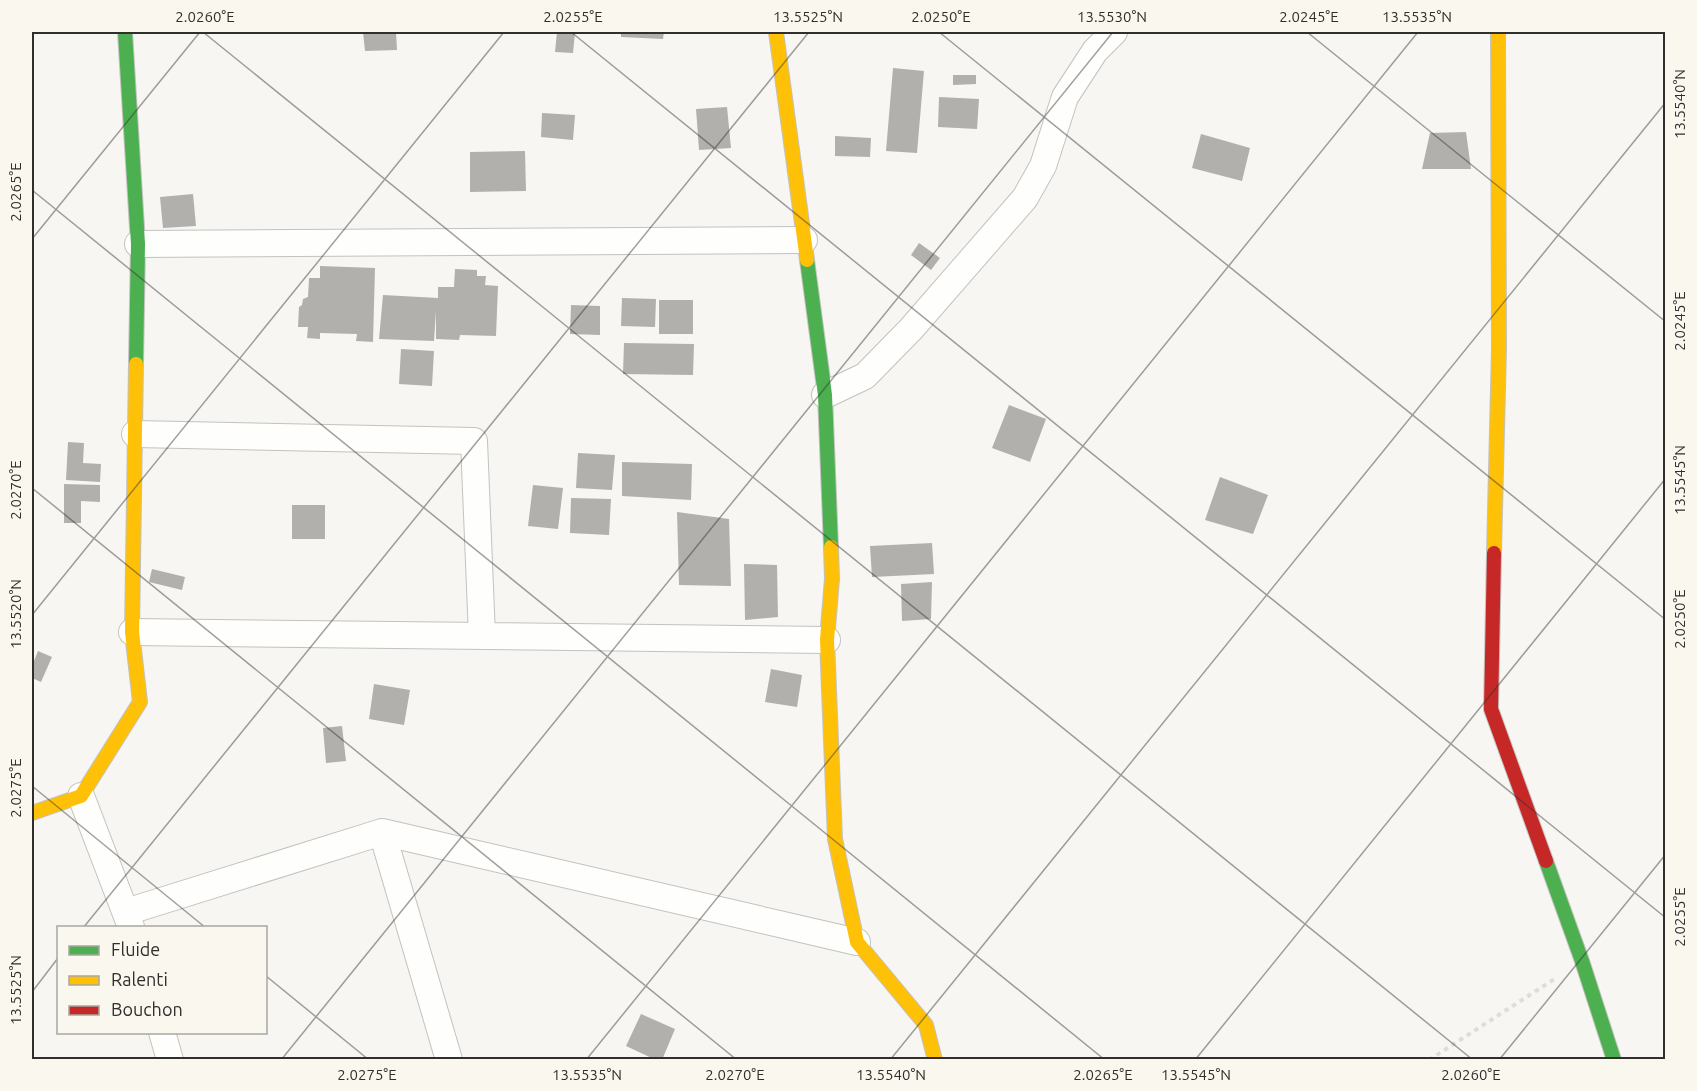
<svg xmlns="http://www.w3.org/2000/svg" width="1697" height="1091" font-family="Ubuntu,sans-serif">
  <rect width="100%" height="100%" fill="#f7f6f2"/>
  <path fill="#b1b0ac" d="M363 32H396L397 50 365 51Z
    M557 32H575L573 53 555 52Z
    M621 32H664L663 39 621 37Z
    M893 68 924 71 917 153 886 151Z
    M953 75H976V84L953 85Z
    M939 97 979 99 977 129 938 127Z
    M727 107 731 148 699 150 696 109Z
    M542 113 575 115 573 140 541 137Z
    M1466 132 1471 169H1422L1430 133Z
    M1201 134 1250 148 1242 181 1192 168Z
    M835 136 871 138 870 157 835 156Z
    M525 151 526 191 470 192V152Z
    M193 194 196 226 163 228 160 197Z
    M919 243 940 258 931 270 911 255Z
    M320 266 375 268 373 342 356 341 357 334 320 333V339L307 338 308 327H298L299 307 302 305 303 299 308 297 309 278H320Z
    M455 269 477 270V276H486L485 285 498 286 496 336 460 335 459 340 436 339V311L434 341 379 339 383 295 438 298V287H454Z
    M622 298 656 299 655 327 621 326Z
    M659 300H693V334H659Z
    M571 305 600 306V335L570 334Z
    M624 343 694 344 693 375 623 374Z
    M401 349 434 351 432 386 399 384Z
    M1009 405 1046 419 1030 462 992 448Z
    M68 442 84 443 83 463 101 464 100 482 66 480Z
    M578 453 615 455 612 490 576 488Z
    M622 462 692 464 691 500 622 496Z
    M1220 477 1268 495 1253 534 1205 520Z
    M64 484 100 485V502L81 501V523H64Z
    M533 485 563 488 558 529 528 526Z
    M571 498 611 499 609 535 570 533Z
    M292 505H325V539H292Z
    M677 512 729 519 731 586 679 585Z
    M932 543 934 574 872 577 870 546Z
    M744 564 777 565 778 617 745 620Z
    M152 569 185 577 182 590 149 582Z
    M932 582 931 619 902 621 901 584Z
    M38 651 52 657 41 682 32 678V666Z
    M771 669 802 675 797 707 765 702Z
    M374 684 410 690 404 725 369 719Z
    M342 726 346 761 326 763 323 728Z
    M641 1014 675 1029 662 1060H656L626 1046Z"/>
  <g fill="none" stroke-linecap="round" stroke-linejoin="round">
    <g stroke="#c3c2bf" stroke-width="28">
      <path id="street" d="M138 244 804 240
        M825 395 865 376 911 329 1025 198 1043 166 1065 97 1095 51 1114 32
        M135 434 474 441 482 636
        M132 632 827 640
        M81 796 131 927
        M382 832 857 942
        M126 912 382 832 449 1060
        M162 1032 170 1060"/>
    </g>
    <g stroke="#c3c2bf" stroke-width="16">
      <path id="fast" d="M125 32 138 244 136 364
        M807 260 825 395 831 547
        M1546 861 1582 961 1614 1060"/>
    </g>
    <g stroke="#c3c2bf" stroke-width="16">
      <path id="slow" d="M776 32 807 260
        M831 547 832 579 827 640 835 839 857 942 926 1025 935 1060
        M1494 553 1499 348 1498 32
        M32 813 81 796 140 702 132 632 136 364"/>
    </g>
    <g stroke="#c3c2bf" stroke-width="16">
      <path id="jam" d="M1494 553 1491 709 1546 861"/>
    </g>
    <path stroke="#dedddc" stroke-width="4" stroke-dasharray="4.5 4.5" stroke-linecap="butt" d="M1429 1060 1556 978"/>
    <use href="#street" stroke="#fefefd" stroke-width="26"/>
    <use href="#fast" stroke="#4caf50" stroke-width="14"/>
    <use href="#slow" stroke="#ffc107" stroke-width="14"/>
    <use href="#jam" stroke="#c62828" stroke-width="14"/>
  </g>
  <path fill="none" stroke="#302f2c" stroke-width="1.5" stroke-opacity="0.45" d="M203 32 1473 1060M571 32 1666 918M939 32 1666 620M1307 32 1666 322M32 190 1105 1060M32 239 200 32M32 488 737 1060M32 615 504 32M32 786 206 928M83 928 809 32M266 976 369 1060M32 992 58 958M281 1060 1113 32M586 1060 1418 32M890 1060 1666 102M1195 1060 1666 478M1499 1060 1666 854"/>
  <rect width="1697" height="1091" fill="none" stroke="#faf7ef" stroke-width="66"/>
  <rect x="57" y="926" width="210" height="108" fill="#faf7ef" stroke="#a9a7a1" stroke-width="1.5"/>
  <rect x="69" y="946" width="30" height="9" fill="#4caf50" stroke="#a9a7a1" stroke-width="1.5"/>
  <text x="111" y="956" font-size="18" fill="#302f2c">Fluide</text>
  <rect x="69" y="976" width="30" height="9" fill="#ffc107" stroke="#a9a7a1" stroke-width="1.5"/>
  <text x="111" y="986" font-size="18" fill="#302f2c">Ralenti</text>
  <rect x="69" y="1006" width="30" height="9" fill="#c62828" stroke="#a9a7a1" stroke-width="1.5"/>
  <text x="111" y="1016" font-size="18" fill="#302f2c">Bouchon</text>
  <rect x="33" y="33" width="1631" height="1025" fill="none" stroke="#302f2c" stroke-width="2"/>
  <g font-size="15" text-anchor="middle" fill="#302f2c">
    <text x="205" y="22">2.0260°E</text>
    <text x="573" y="22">2.0255°E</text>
    <text x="808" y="22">13.5525°N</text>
    <text x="941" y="22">2.0250°E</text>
    <text x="1112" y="22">13.5530°N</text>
    <text x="1309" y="22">2.0245°E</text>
    <text x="1417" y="22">13.5535°N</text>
    <text transform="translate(1680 104) rotate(-90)" y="5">13.5540°N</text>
    <text transform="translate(16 192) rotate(-90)" y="5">2.0265°E</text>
    <text transform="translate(1680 321) rotate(-90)" y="5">2.0245°E</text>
    <text transform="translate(1680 480) rotate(-90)" y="5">13.5545°N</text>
    <text transform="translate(16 490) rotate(-90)" y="5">2.0270°E</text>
    <text transform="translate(16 614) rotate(-90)" y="5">13.5520°N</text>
    <text transform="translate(1680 619) rotate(-90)" y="5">2.0250°E</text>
    <text transform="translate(16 788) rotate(-90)" y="5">2.0275°E</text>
    <text transform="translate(1680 917) rotate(-90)" y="5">2.0255°E</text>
    <text transform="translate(16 990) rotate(-90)" y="5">13.5525°N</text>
    <text x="367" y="1080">2.0275°E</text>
    <text x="587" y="1080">13.5535°N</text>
    <text x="735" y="1080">2.0270°E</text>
    <text x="891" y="1080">13.5540°N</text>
    <text x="1103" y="1080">2.0265°E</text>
    <text x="1196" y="1080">13.5545°N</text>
    <text x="1471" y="1080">2.0260°E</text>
  </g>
</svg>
